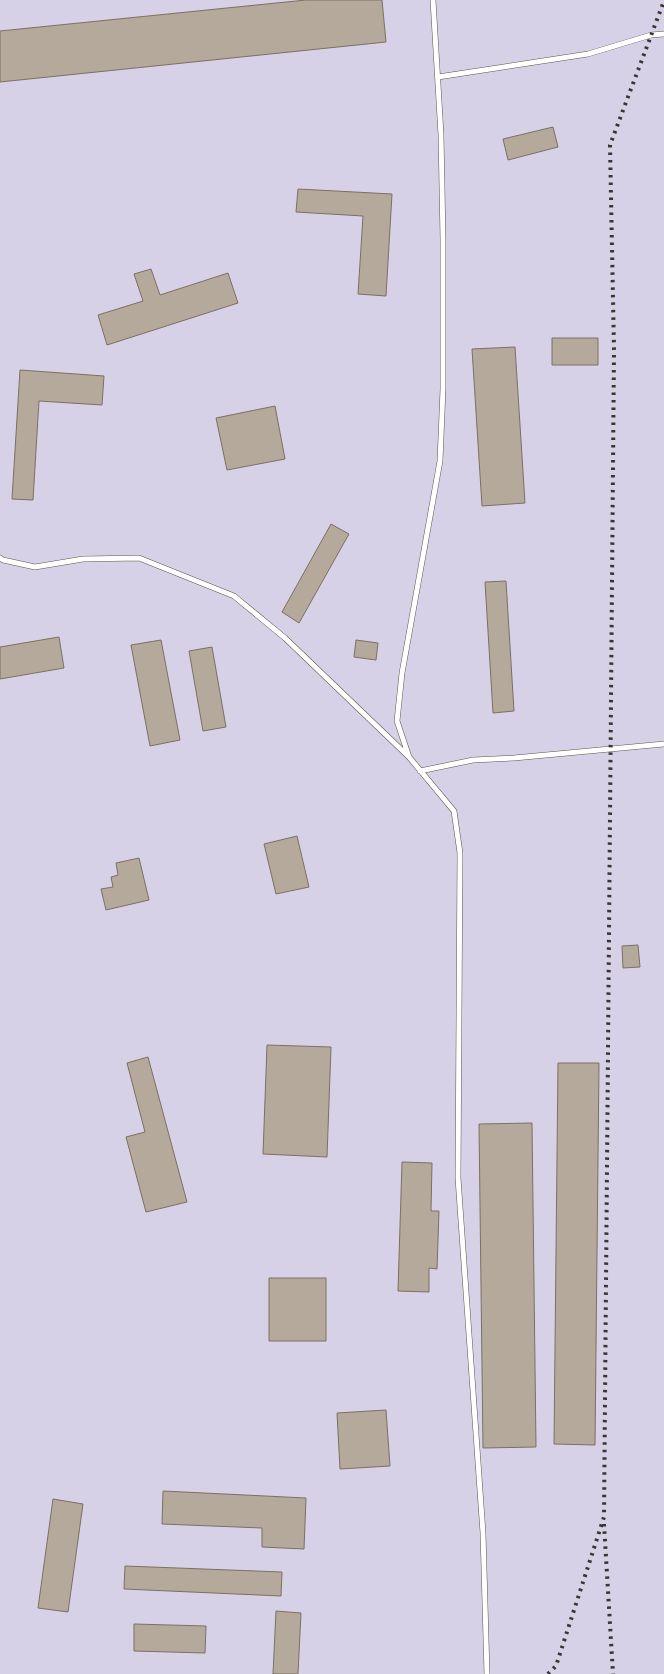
<svg xmlns="http://www.w3.org/2000/svg" width="664" height="1674" font-family="'Source Serif 4',serif">
  <rect width="100%" height="100%" fill="#e6ddcd"/>
  <path fill="#d6d1e6" d="M0 0H664V1674H0Z"/>
  <path fill="#b5a99b" stroke="#7b7064" d="M306 0H382L386 42 0 82V31Z
    M553 127 558 147 508 160 503 139Z
    M298 189 392 194 386 296 358 294 363 216 296 212Z
    M151 269 160 295 228 273 238 303 107 345 98 315 143 301 134 274Z
    M552 338H598V365H552Z
    M515 347 525 503 482 506 472 349Z
    M20 370 104 376 102 405 39 401 33 500 12 499Z
    M275 406 285 459 227 470 216 418Z
    M331 524 349 534 299 623 282 612Z
    M506 581 514 711 493 713 485 582Z
    M59 637 64 668 0 679V647Z
    M161 640 180 740 150 746 131 645Z
    M356 640 378 643 376 660 354 657Z
    M212 647 226 727 203 731 189 651Z
    M297 836 309 887 276 894 264 844Z
    M139 858 149 900 106 910 101 889 113 887 111 877 118 875 116 863Z
    M638 945 640 967 623 968 622 946Z
    M267 1045 331 1047 327 1157 263 1154Z
    M148 1057 187 1202 146 1212 126 1137 145 1132 127 1063Z
    M558 1063H599L595 1445 554 1444Z
    M532 1123 536 1447 483 1448 479 1124Z
    M402 1162 432 1163 431 1211H439L437 1269 429 1268V1292L398 1291Z
    M269 1278H326V1341H269Z
    M386 1410 390 1466 340 1469 337 1413Z
    M163 1491 306 1498 304 1549 262 1547V1528L162 1524Z
    M53 1499 83 1504 68 1612 38 1608Z
    M125 1566 282 1572 281 1596 124 1589Z
    M276 1611 301 1613 298 1674H273Z
    M134 1624 206 1626 205 1653 134 1651Z"/>
  <g fill="none" stroke-linecap="round" stroke-linejoin="round">
    <g stroke="#5d5648" stroke-width="6">
      <path id="service" d="M438 77 588 54 651 35 664 34
        M0 558 3 560 35 567 83 559 139 558 234 596 285 638 409 757 454 811 460 853 458 1178 483 1533 487 1674
        M409 757 397 721 402 673 440 461 443 389V239L441 135 433 0
        M420 771 473 760 514 758 664 744"/>
    </g>
    <use href="#service" stroke="#fff" stroke-width="5"/>
    <path stroke="#3a362f" stroke-width="4" stroke-dasharray="2.5 5" stroke-linecap="butt" d="M604 1524 613 1674
      M548 1674 556 1666 604 1517 614 350 610 145 664 1"/>
  </g>
</svg>
